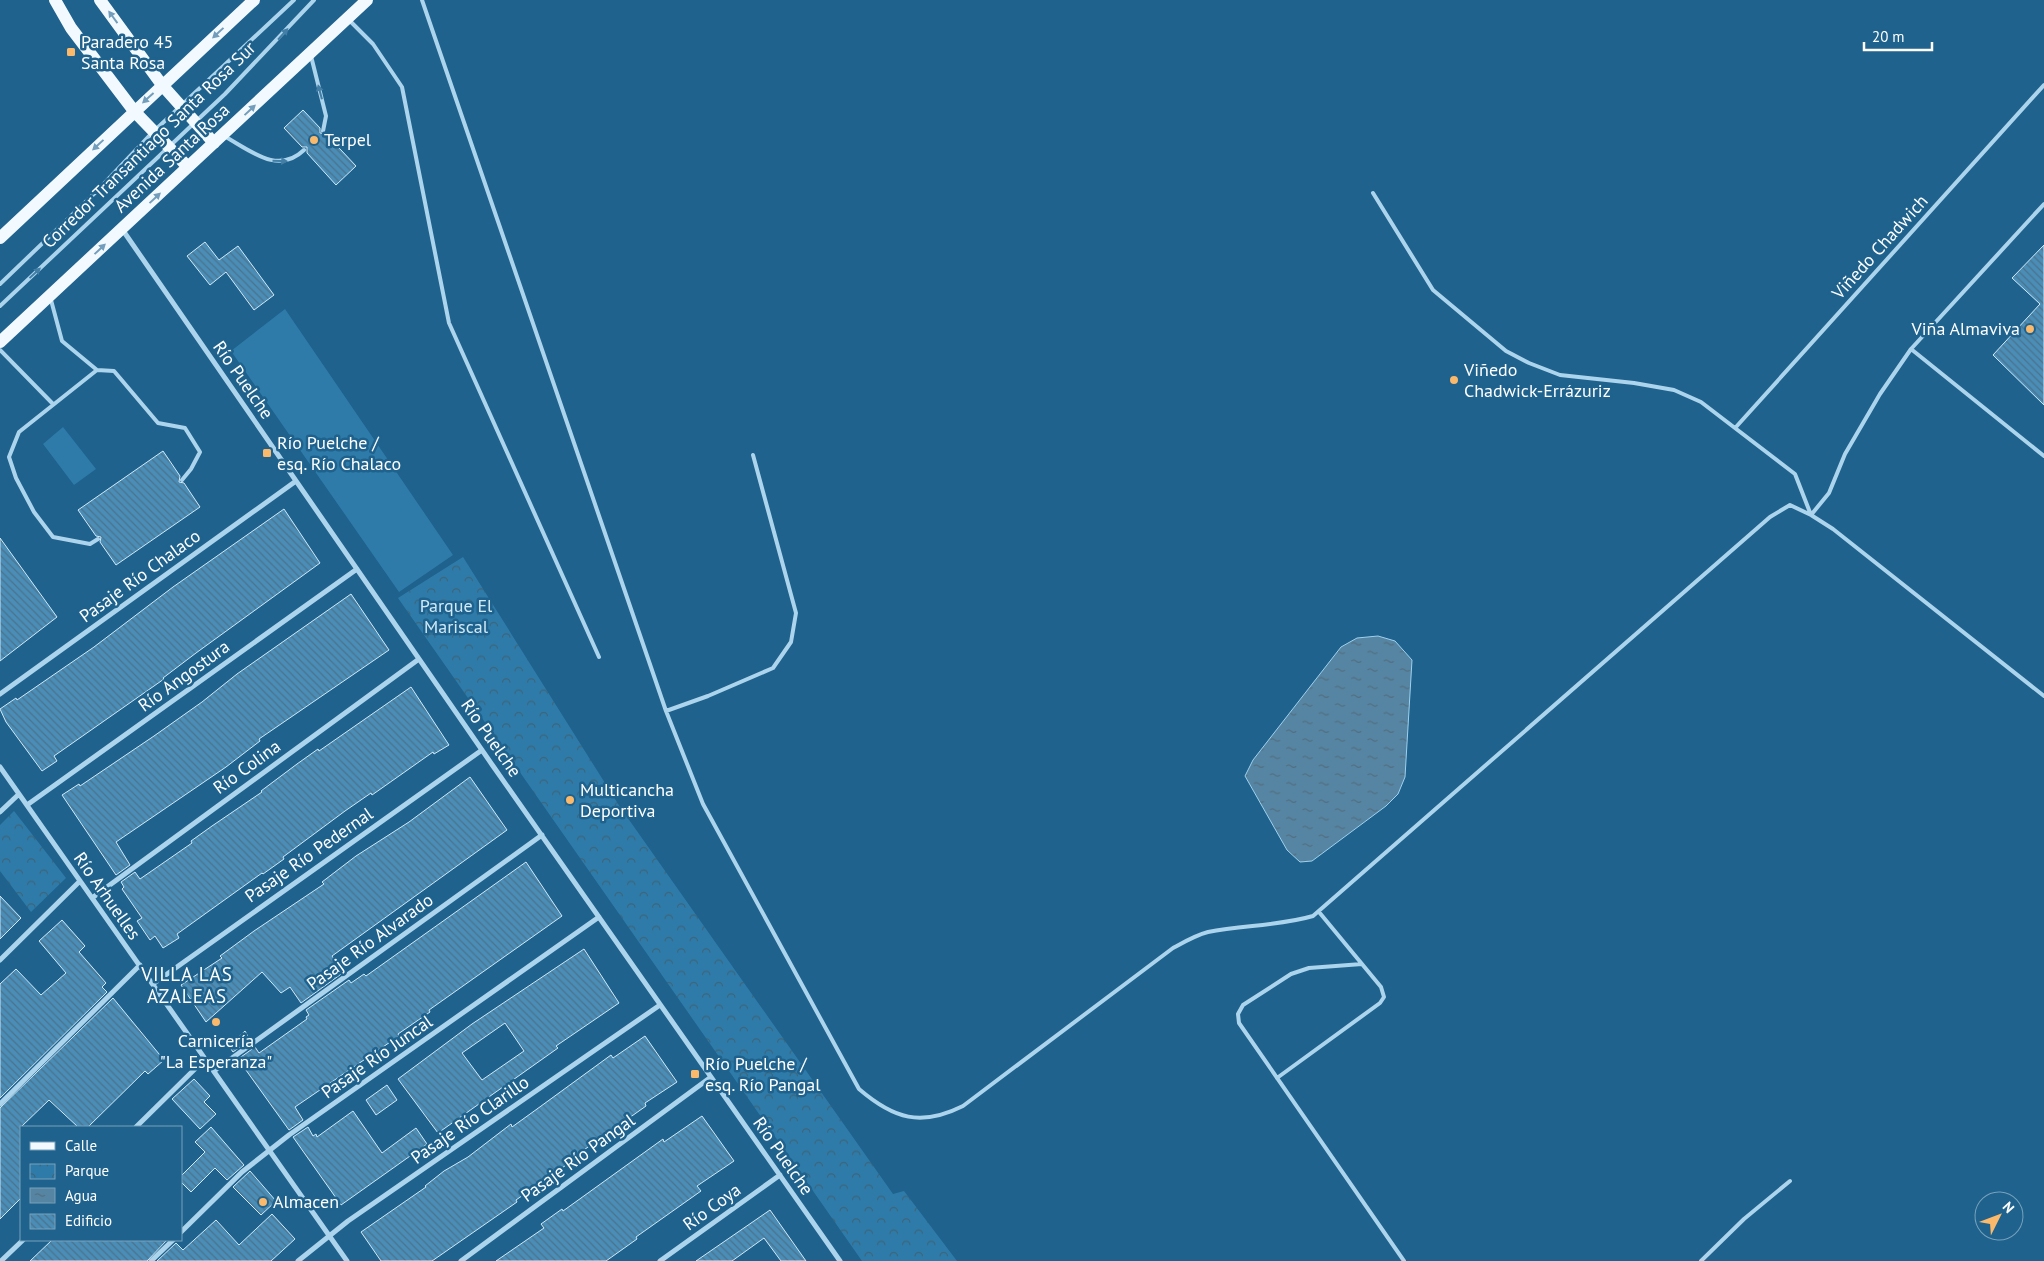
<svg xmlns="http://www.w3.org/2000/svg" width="2044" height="1261" font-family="'PT Sans',sans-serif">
  <defs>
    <pattern id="park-crowns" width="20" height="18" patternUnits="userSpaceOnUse" patternTransform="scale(1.25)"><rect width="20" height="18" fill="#2e7ba9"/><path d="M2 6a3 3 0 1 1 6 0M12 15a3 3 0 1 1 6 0" fill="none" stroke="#3d647a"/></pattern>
    <pattern id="water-ripples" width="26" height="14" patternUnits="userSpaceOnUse" patternTransform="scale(1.25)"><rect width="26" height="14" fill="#5685a3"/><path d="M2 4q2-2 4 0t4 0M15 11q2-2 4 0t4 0" fill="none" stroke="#526e80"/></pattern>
    <pattern id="building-back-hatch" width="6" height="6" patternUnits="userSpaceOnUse" patternTransform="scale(1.25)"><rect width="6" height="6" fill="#4a8db7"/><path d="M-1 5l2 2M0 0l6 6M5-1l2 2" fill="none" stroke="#4b738c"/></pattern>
  </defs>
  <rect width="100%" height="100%" fill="#1e628d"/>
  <path fill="#2e7ba9" d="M285 309 453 555 399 592 231 351Z
    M63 427 96 469 74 485 43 444Z"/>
  <path fill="url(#park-crowns)" d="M463 557 620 807 893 1194 904 1191 957 1261H862L398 598Z
    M14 811 66 878 31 912 0 871V825Z"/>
  <path fill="url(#water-ripples)" stroke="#9fd1ee" d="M1378 636 1395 641 1412 660 1405 777 1398 794 1386 806 1312 861 1300 862 1287 850 1245 776 1253 760 1341 647 1357 638Z"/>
  <path fill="url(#building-back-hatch)" stroke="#d1eaf9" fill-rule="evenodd" d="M303 110 320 128V133L326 134 356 166 336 185 307 153V147H302L284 128Z
    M205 242 219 260 238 246 274 295 254 310 226 272 210 285 187 256Z
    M2044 245V405L1993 355 2040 304 2012 278Z
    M163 451 180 476 179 482 184 483 200 507 116 565 100 542 101 537 96 536 78 510Z
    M284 509 320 563 196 653 163 678 164 679 54 756 57 761 42 771 6 722 0 709 16 698 17 700 94 647 173 587Z
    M0 538 57 617 0 661Z
    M351 594 389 650 259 739 260 741 226 767 116 842 130 865 116 875 62 795 79 784 80 786 154 736 202 702 237 674Z
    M411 687 449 745 434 754 433 752 372 795 371 793 345 811 283 857 284 859 263 874 262 873 177 934 179 938 163 948 155 936 150 940 137 921 142 918 122 889 124 887 121 882 135 872 140 879 192 843 191 841 212 826 262 792 261 791 297 764 318 749 319 751Z
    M470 777 507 830 332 956 344 972 301 1003 290 987 281 993 262 972 206 1022 181 985 222 958 220 956 254 931 324 884 322 882 356 856 409 822Z
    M526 862 562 916 429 1010 430 1012 398 1034 399 1036 295 1107 303 1120 289 1130 238 1059 255 1047 259 1053 307 1019 306 1017 309 1015 306 1010 349 980 351 983 364 974 366 976Z
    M0 896 21 918 0 939Z
    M62 920 85 946 79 952 106 983 102 987 107 992 0 1098V984L16 969 41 995 66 973 39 941Z
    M584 949 619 1003 556 1046 558 1048 438 1133 398 1079 472 1024ZM505 1023 524 1051 482 1080 462 1053Z
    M113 998 164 1060 148 1074 145 1071 88 1127H78L49 1100 21 1127V1198L0 1219V1108Z
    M245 1031 250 1040 233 1052 229 1046Z
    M645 1036 677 1082 645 1103 646 1106 581 1152 582 1154 516 1200 517 1202 432 1261H381L361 1232 426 1187 425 1186 444 1171 468 1157 511 1124 512 1127 537 1109 611 1055 613 1058Z
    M194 1079 210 1096 204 1102 216 1114 200 1129 172 1099Z
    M387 1085 397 1100 376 1115 366 1100Z
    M353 1111 382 1153 416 1128 427 1144 341 1205 293 1137 308 1127 313 1136 316 1134 317 1137Z
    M702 1116 734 1161 697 1186 701 1191 636 1237 637 1239 606 1261H496L544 1228 541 1224 562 1209 563 1211 663 1139 664 1142Z
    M211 1127 244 1165 227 1180 215 1168 191 1192 181 1182V1176L205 1152 195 1142Z
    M250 1171 276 1201 261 1215 233 1187Z
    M770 1210 806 1261H781L764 1238 732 1261H696Z
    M272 1214 295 1239 271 1261H157L176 1243 183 1250 216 1220 239 1245Z
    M52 1240H167L147 1261H30Z"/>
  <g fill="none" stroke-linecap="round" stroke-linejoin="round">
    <path stroke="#acd4ed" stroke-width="4" d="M422 0 666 711 703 804 859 1089C894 1119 921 1127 963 1106L1173 948C1184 942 1196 935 1208 932 1243 925 1279 926 1313 916L1770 517 1790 505 1811 515 1833 529 2044 696
      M349 20 373 44 402 87 449 323 599 657
      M311 56 326 116 323 131
      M224 136C251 151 278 175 304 150
      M1373 193 1433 290 1506 351 1529 363 1560 375 1634 383 1674 390 1701 402 1795 474 1811 515
      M0 284 98 190 153 132 294 0
      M51 300 62 341 97 370
      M0 306 225 94 314 0
      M1911 349 2044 456
      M0 350 53 404
      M1736 427 2044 85
      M1811 515 1829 493 1845 454 1880 394 1911 349 2044 204
      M98 539 90 544 53 537 34 512 16 478 9 457 19 432 97 370 114 371 158 423 185 428 200 452 191 469 182 480
      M666 711 708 696 773 668 791 642 796 613 753 455
      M1362 964 1309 968 1291 974 1243 1005 1238 1014 1239 1023 1404 1261
      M1277 1078 1380 1003 1384 997 1381 987 1319 912
      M1701 1261 1744 1219 1790 1181"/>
    <path stroke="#acd4ed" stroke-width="5" d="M122 229 493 766 840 1261
      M0 694 296 481
      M0 767 347 1261
      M27 805 357 569
      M0 812 19 794
      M92 898 419 659
      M0 960 80 881
      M153 984 482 750
      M214 1071 542 835
      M0 1104 140 965
      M136 1127 205 1059
      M181 1232 242 1172 289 1135 599 917
      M1 1261 23 1240
      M151 1261 173 1240
      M298 1261 348 1221 660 1005
      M461 1261 711 1077
      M660 1261 780 1175"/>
    <path stroke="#f2f9ff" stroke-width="12" d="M55 0 71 28 134 111 188 167
      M100 0 162 85 214 143
      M0 238 254 0
      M0 342 367 0"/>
  </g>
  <defs><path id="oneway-solid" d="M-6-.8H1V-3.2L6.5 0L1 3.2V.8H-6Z" transform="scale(1.25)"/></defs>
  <g fill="#739ebb">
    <use href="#oneway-solid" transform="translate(113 17) rotate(-126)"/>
    <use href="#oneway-solid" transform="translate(218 33) rotate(137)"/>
    <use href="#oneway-solid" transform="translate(148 98) rotate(138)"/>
    <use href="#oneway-solid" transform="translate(250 110) rotate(-43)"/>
    <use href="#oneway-solid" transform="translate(98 145) rotate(137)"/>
    <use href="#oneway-solid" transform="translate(155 198) rotate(-43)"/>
    <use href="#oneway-solid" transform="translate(100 249) rotate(-43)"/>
  </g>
  <g fill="#427ea5">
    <use href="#oneway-solid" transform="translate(283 34) rotate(-48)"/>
    <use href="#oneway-solid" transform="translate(320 92) rotate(-105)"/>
    <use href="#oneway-solid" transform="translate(280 161) rotate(2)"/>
    <use href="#oneway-solid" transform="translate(35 273) rotate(-43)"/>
  </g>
  <g fill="#fbb96b" stroke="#1e628d" stroke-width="2">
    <rect x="66" y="47" width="10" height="10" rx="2.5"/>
    <circle cx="314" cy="140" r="5"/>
    <circle cx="2030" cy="329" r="5"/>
    <circle cx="1454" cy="380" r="5"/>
    <rect x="262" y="448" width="10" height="10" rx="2.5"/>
    <circle cx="570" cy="800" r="5"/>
    <circle cx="216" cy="1022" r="5"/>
    <rect x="690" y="1069" width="10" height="10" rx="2.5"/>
    <circle cx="263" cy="1202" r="5"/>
  </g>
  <g text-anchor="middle" stroke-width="5" stroke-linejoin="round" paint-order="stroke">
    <g font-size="18" fill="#fff" stroke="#1e628d" text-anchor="start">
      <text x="81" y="48">Paradero 45<tspan x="81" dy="21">Santa Rosa</tspan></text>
      <text x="324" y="146">Terpel</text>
      <text x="2020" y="335" text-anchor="end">Viña Almaviva</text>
      <text x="1464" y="376">Viñedo<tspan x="1464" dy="21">Chadwick-Errázuriz</tspan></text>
      <text x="277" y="449">Río Puelche /<tspan x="277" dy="21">esq. Río Chalaco</tspan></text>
      <text x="580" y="796">Multicancha<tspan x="580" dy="21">Deportiva</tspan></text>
      <text x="216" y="1047" text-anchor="middle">Carnicería<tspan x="216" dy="21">"La Esperanza"</tspan></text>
      <text x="705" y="1070">Río Puelche /<tspan x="705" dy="21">esq. Río Pangal</tspan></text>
      <text x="273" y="1208">Almacen</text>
    </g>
    <g font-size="18" fill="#fff" stroke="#1e628d">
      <text transform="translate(149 145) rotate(-44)" y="6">Corredor Transantiago Santa Rosa Sur</text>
      <text transform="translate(172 158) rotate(-43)" y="6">Avenida Santa Rosa</text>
      <text transform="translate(1880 247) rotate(-48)" y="6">Viñedo Chadwich</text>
      <text transform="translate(243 380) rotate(55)" y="6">Río Puelche</text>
      <text transform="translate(140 576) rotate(-36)" y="6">Pasaje Río Chalaco</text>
      <text transform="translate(184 676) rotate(-36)" y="6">Río Angostura</text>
      <text transform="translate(491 738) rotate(55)" y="6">Río Puelche</text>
      <text transform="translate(247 767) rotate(-36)" y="6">Río Colina</text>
      <text transform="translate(309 855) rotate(-35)" y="6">Pasaje Río Pedernal</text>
      <text transform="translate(107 896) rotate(55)" y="6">Río Arhuelles</text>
      <text transform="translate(370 942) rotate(-36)" y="6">Pasaje Río Alvarado</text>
      <text transform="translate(377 1057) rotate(-35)" y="6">Pasaje Río Juncal</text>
      <text transform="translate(470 1120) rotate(-35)" y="6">Pasaje Río Clarillo</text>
      <text transform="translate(783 1156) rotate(55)" y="6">Río Puelche</text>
      <text transform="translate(578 1158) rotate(-36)" y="6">Pasaje Río Pangal</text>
      <text transform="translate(712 1207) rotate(-36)" y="6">Río Coya</text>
    </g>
    <g font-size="18" fill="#d1eaf9" stroke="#1e628d">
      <text x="456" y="612">Parque El<tspan x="456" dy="21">Mariscal</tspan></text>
    </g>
    <g font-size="19" letter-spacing="1" fill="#fff" stroke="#1e628d">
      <text x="187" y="981">VILLA LAS<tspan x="187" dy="22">AZALEAS</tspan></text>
    </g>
  </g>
  <rect x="20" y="1126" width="162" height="115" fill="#1e628d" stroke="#78a1bb"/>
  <rect x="30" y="1142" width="25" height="8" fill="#f2f9ff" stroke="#78a1bb"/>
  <text x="65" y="1151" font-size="15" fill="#ffffff">Calle</text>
  <rect x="30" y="1164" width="25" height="15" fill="url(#park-crowns)" stroke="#78a1bb"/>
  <text x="65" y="1176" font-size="15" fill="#ffffff">Parque</text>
  <rect x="30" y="1188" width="25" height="15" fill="url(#water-ripples)" stroke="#78a1bb"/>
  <text x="65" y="1201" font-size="15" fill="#ffffff">Agua</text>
  <rect x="30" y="1214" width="25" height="15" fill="url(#building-back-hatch)" stroke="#78a1bb"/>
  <text x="65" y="1226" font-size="15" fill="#ffffff">Edificio</text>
  <g transform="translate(1999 1216) rotate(48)"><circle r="24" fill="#1e628d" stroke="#78a1bb"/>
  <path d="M0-4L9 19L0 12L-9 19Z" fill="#fbb96b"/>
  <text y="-8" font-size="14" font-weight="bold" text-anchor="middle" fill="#ffffff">N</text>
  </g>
  <path d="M1864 42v8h68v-8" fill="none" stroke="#ffffff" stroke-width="2.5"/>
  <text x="1872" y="42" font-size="15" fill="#ffffff" stroke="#1e628d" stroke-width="4" paint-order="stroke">20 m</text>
</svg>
